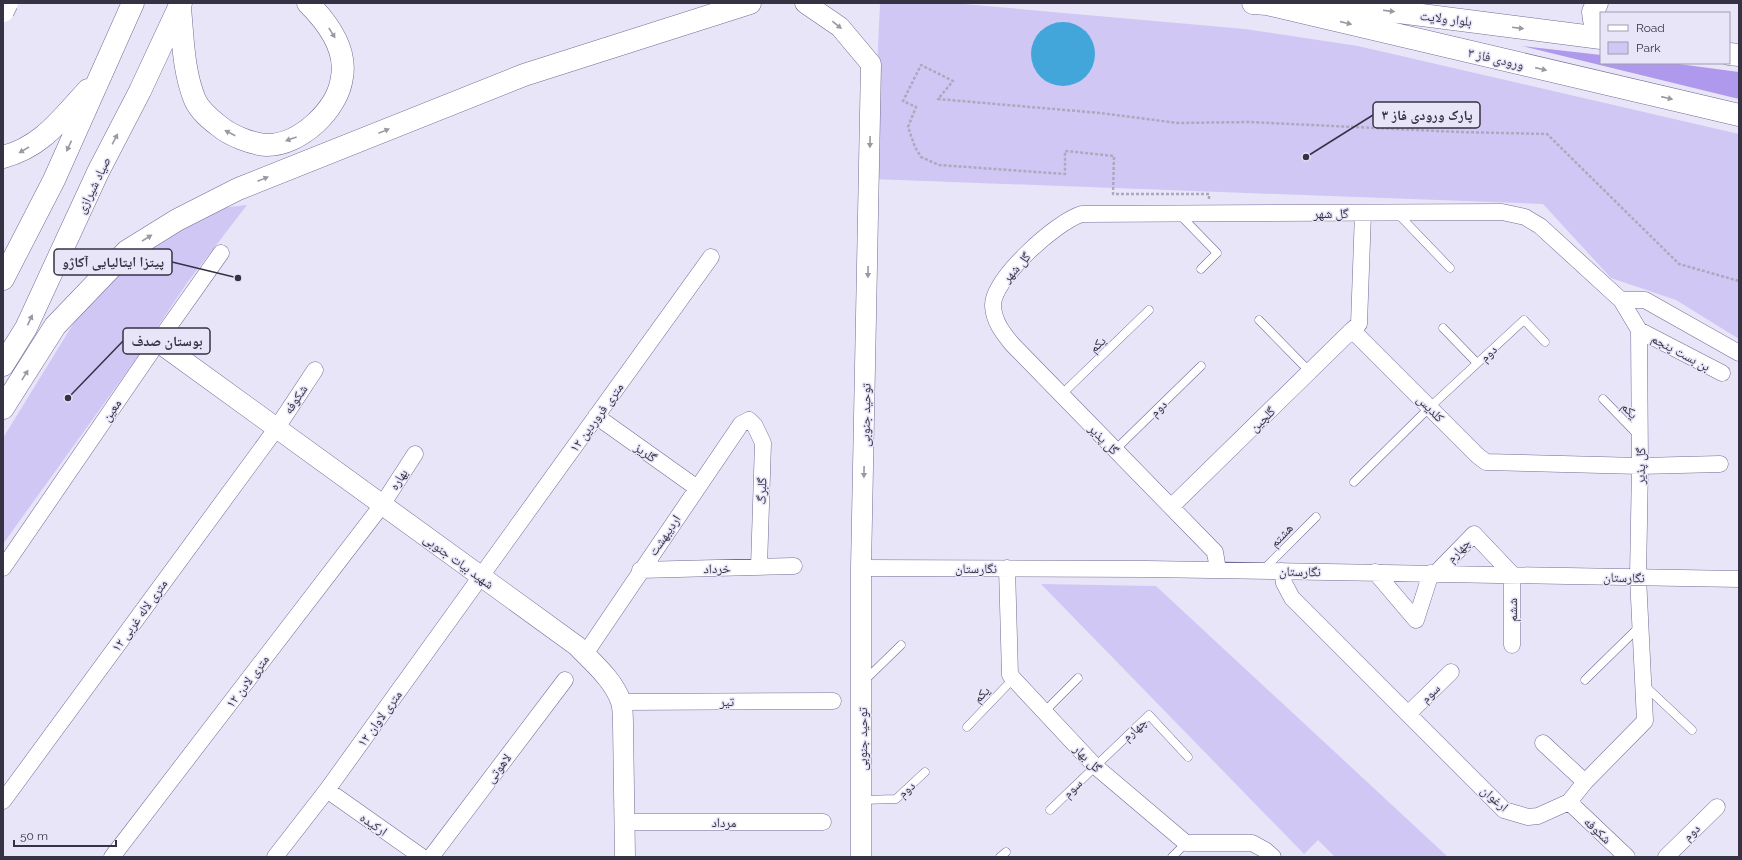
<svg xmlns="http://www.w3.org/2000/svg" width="1742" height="860" font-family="Raleway,'Noto Naskh Arabic',sans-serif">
  <rect width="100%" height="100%" fill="#e9e5f8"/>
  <path fill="#d1c7f5" d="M880 3H952L1245 29 1358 46 1739 134V339L1676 300 1611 278 1543 204 872 179Z
    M247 205 187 283 136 359 3 544V438L78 316 147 246 213 209Z
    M1041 584 1156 586 1448 857H1335L1318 840 1304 854Z"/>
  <path fill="#af99ec" d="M1522 46 1601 55V63H1671L1739 72V99Z"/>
  <path fill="#42a6da" d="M1031 54a32 32 0 1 1 64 0a32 32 0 1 1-64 0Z"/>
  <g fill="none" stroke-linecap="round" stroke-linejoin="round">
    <g stroke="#756a95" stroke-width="9">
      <path id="service" d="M1179 214 1217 253 1201 269
        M1398 214 1450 268
        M1259 320 1310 372
        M1443 328 1477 363
        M1061 395 1149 310
        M1603 399 1639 436
        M1115 450 1201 366
        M1354 482 1430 407 1524 320 1545 342
        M1263 570 1316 517
        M1585 680 1639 627
        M864 681 901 645
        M1644 685 1692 730
        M1044 712 1078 678
        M967 727 1013 679
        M862 800 896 799 925 772
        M1050 810 1149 715 1188 757
        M1000 857 1006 852
        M1172 857 1186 843"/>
    </g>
    <g stroke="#756a95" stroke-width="17">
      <path id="minor" d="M1363 213 1359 324 1352 330 1478 456 1486 462 1640 466 1720 464
        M1621 300H1645L1739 353
        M1639 330 1722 373
        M596 416 697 488
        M1171 507 1352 330
        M3 568 158 342 221 253
        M861 568 1147 569 1739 579
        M1007 568 1010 675 1095 766 1186 843H1252L1265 850 1273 857
        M640 570 794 566
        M1218 570 1215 552 1012 344C1003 333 994 322 993 306 992 279 1057 221 1082 214L1502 212 1525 217 1540 226 1621 300 1639 330 1640 466 1638 577 1645 721 1585 782 1569 802 1538 816 1528 817 1504 810 1292 598 1284 583 1282 571
        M1375 572 1416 620 1431 573
        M1436 573 1474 534 1512 574V645
        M585 654 741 424 749 420 755 426 763 443 759 567
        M621 702 833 701
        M1408 714 1451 672
        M1543 743 1585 782
        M327 790 422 857
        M3 801 276 429 315 370
        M1569 802 1627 857
        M625 822H823
        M112 857 382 505 415 454
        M275 857 327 790 711 257
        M431 857 565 680
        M1666 857 1717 807"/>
    </g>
    <g stroke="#756a95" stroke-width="21">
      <path id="tertiary" d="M805 3 840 27 871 64 861 568V857
        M158 342 577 646C592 662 614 680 621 702 623 709 623 717 623 724L625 857"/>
    </g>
    <g stroke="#756a95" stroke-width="23">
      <path id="primary" d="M1253 3 1267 4 1739 115
        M1597 3 1593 12 1594 20 1601 23
        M1312 5 1352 6 1601 38
        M1729 54 1739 55"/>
    </g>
    <g stroke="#756a95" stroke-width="23">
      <path id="trunk" d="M180 8C183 38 183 71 195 100 200 111 210 119 219 126 231 136 252 144 267 145 300 145 338 110 342 77 347 49 327 22 308 3
        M3 157C42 147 61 119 88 90
        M3 279 54 180 133 3
        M3 365 26 328 98 172 140 91 181 3
        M3 408 55 326 127 251 177 220 238 189 524 75 750 3"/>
    </g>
    <path stroke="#ada9bc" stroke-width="2.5" stroke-dasharray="3 2" stroke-linecap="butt" d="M1209 199V194H1113L1114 156 1065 151V174L939 165 921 157 915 147 908 127 916 107 903 101 921 65 953 81 938 99 1100 113 1178 123 1249 122 1459 132 1547 134 1679 264 1739 281"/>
    <use href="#service" stroke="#fff" stroke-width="8"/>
    <use href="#minor" stroke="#fff" stroke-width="16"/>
    <use href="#tertiary" stroke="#fff" stroke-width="20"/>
    <use href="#primary" stroke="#fff" stroke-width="22"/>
    <use href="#trunk" stroke="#fff" stroke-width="22"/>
    <g stroke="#756a95" stroke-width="23" stroke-linecap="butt">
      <path id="trunk-bridge" d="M3 11 7 3"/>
    </g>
    <use href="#trunk-bridge" stroke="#fff" stroke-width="22"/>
  </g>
  <defs><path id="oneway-solid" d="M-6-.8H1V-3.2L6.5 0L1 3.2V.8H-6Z"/></defs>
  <g fill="#9a98a2">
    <use href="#oneway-solid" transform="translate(1389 11) rotate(7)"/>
    <use href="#oneway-solid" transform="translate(1346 23) rotate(13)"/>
    <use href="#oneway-solid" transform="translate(837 25) rotate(39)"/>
    <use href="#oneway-solid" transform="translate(1518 28) rotate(7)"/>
    <use href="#oneway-solid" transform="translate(332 33) rotate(58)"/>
    <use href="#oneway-solid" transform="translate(1541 69) rotate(13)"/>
    <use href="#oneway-solid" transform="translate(1667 98) rotate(13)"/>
    <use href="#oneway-solid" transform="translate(384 131) rotate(-22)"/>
    <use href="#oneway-solid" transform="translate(230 133) rotate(-153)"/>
    <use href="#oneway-solid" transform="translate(115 139) rotate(-62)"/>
    <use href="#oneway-solid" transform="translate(291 139) rotate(160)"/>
    <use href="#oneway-solid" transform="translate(870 142) rotate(91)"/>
    <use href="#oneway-solid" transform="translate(69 146) rotate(115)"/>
    <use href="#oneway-solid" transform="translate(24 150) rotate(149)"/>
    <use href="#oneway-solid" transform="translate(263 179) rotate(-22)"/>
    <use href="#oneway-solid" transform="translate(147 238) rotate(-32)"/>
    <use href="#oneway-solid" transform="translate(868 272) rotate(91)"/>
    <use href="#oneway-solid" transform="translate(30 320) rotate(-65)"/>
    <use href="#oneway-solid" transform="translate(25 375) rotate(-58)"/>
    <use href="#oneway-solid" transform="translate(864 472) rotate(91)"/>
  </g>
  <g text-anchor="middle" stroke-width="3" stroke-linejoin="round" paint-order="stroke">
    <g font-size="13" fill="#363244" stroke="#e9e5f8">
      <text transform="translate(1446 18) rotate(7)" y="5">بلوار ولایت</text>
      <text transform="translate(1496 58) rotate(13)" y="5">ورودی فاز ۳</text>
      <text transform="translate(93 185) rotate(-64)" y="5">صیاد شیرازی</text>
      <text x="1331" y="218">گل شهر</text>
      <text transform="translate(1016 267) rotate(-48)" y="5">گل شهر</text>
      <text transform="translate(1097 344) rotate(-44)" y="5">یکم</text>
      <text transform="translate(1681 352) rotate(28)" y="5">بن بست پنجم</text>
      <text transform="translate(1488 353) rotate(-43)" y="5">دوم</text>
      <text transform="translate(295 399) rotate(-56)" y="5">شکوفه</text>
      <text transform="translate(1158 408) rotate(-44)" y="5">دوم</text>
      <text transform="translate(1431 408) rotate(45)" y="5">کلدیس</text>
      <text transform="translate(111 410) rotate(-56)" y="5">معین</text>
      <text transform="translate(1630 410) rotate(46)" y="5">یکم</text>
      <text transform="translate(865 415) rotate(-89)" y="5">توحید جنوبی</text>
      <text transform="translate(596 417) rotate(-54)" y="5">۱۲ متری فروردین</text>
      <text transform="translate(1262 419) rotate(-44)" y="5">گلچین</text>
      <text transform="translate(1104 439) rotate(46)" y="5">گل پذیر</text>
      <text transform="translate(646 452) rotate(36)" y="5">گلریز</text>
      <text transform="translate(1640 466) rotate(-89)" y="5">گل پذیر</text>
      <text transform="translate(398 479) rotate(-57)" y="5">بهاره</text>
      <text transform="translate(761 491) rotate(-88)" y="5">گلبرگ</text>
      <text transform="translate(664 535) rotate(-56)" y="5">اردیبهشت</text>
      <text transform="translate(1281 535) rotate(-46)" y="5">هشتم</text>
      <text transform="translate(1458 550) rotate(-46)" y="5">چهارم</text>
      <text transform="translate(459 561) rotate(36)" y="5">شهید بیات جنوبی</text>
      <text transform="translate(717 568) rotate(-1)" y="5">خرداد</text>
      <text x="976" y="573">نگارستان</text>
      <text transform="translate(1300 571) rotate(1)" y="5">نگارستان</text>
      <text transform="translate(1624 577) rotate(1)" y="5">نگارستان</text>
      <text transform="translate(1512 610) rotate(-90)" y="5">ششم</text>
      <text transform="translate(139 615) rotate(-54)" y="5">۱۲ متری لاله غربی</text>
      <text transform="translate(247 681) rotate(-53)" y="5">۱۲ متری لادن</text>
      <text transform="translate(1430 693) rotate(-44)" y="5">سوم</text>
      <text transform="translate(981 694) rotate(-46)" y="5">یکم</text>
      <text x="727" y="706">تیر</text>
      <text transform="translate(379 718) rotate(-54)" y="5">۱۲ متری لاوان</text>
      <text transform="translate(1134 729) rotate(-42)" y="5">چهارم</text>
      <text transform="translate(862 739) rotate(-90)" y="5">توحید جنوبی</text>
      <text transform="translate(1088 758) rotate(45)" y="5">گل بهار</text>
      <text transform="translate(498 768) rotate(-53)" y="5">لاهوتی</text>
      <text transform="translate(1072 788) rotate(-45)" y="5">سوم</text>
      <text transform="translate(906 789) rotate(-41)" y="5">دوم</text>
      <text transform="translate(1495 798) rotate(41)" y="5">ارغوان</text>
      <text x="724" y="827">مرداد</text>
      <text transform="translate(374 824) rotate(35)" y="5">ارکیده</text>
      <text transform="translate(1598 830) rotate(43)" y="5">شکوفه</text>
      <text transform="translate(1691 832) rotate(-44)" y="5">دوم</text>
    </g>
  </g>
  <path fill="none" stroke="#363244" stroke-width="1.5" d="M1306 157L1373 115M238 278L172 262M68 398L123 341"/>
  <g fill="#363244" stroke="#e9e5f8" stroke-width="1.5">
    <circle cx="1306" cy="157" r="4"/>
    <circle cx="238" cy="278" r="4"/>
    <circle cx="68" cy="398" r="4"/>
  </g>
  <g fill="#e9e5f8" stroke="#363244" stroke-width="1.5">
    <rect x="1373" y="102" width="107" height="26" rx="4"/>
    <rect x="54" y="249" width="118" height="26" rx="4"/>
    <rect x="123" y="328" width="87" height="26" rx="4"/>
  </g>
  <g font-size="14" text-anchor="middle" font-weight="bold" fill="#363244">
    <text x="1427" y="120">پارک ورودی فاز ۳</text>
    <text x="113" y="267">پیتزا ایتالیایی آکاژو</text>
    <text x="167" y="346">بوستان صدف</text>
  </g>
  <rect width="1742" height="860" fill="none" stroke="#363244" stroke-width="8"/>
  <rect x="1600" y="12" width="130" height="52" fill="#e9e5f8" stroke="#a19db0"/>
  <rect x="1608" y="25" width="20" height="6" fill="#ffffff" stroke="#a19db0"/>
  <text x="1636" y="32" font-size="12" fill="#363244">Road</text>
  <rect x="1608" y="42" width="20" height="12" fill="#d1c7f5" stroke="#a19db0"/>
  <text x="1636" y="52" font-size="12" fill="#363244">Park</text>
  <path d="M14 840v6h102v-6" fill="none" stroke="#363244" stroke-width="2"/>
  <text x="20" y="840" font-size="12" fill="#363244" stroke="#e9e5f8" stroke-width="3" paint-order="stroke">50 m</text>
</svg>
